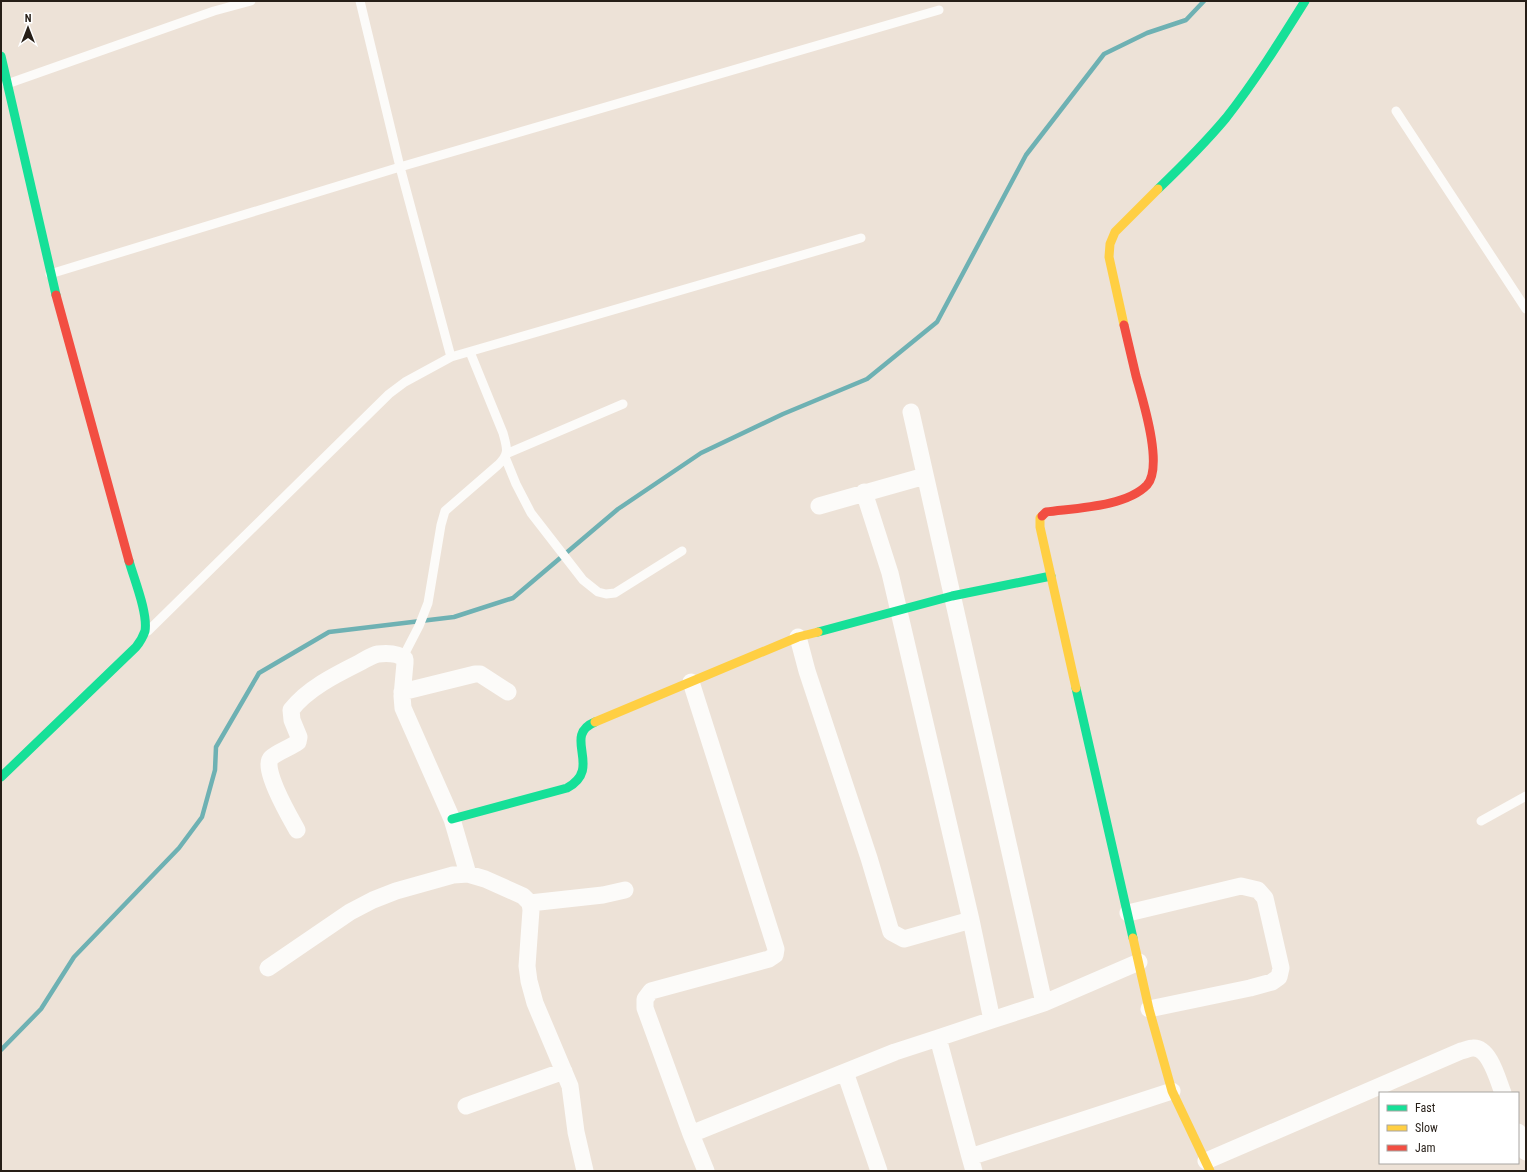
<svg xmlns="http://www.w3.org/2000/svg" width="1527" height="1172" font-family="'Roboto Condensed',sans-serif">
  <rect width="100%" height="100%" fill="#ede2d7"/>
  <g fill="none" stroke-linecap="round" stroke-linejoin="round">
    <path stroke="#6eb1b3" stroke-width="4.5" d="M1 1050 41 1009 74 957 179 848 202 817 215 770 216 747 259 673 329 632 454 617 513 598 618 509 701 453 783 414 867 379 937 322 1026 155 1104 54 1147 33 1186 20 1204 1"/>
    <path stroke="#fcfbf9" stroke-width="9" d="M360 1 400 167 451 357
      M7 84 214 11 251 1
      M1396 111 1526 309
      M50 274 400 167 939 10
      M506 454 623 404
      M505 457 516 484 531 513 583 580 598 592 606 594 615 593 682 551
      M148 631 389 394 405 382 451 357 861 238
      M403 657 419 626 428 603 441 525 445 511 498 465C510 454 507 448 503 433L470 352
      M1481 821 1526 796"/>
    <path stroke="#fcfbf9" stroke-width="17" d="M911 412 1044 1003 992 1020
      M864 492 890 573 971 920 992 1020 938 1038 970 1157 1172 1091
      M819 506 925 476
      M798 637 807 671 869 858 891 932 904 939 971 920
      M691 682 776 949 775 955 769 959 651 991 645 999V1008L691 1134
      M402 692 475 674H480L508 692
      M297 830C291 819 261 768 271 758 277 752 290 748 298 742L299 737 292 720 291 710C307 689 335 675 359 663 365 660 372 655 378 654 387 653 398 653 405 659V663L402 696 403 708 452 819 468 874
      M530 903 603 895 625 890
      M1128 913 1241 886 1258 890 1265 898 1281 968 1279 977 1272 982 1250 988 1149 1009
      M268 968 350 912 373 900 396 891 453 875 468 874 485 879 523 896 530 903 531 910 527 966 529 981 535 1003 570 1086 576 1132 585 1171
      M1044 1003 1139 962
      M845 1072 879 1171
      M466 1106 564 1071
      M1518 1132 1526 1152
      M970 1157 974 1171
      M1206 1161 1461 1051C1465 1050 1470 1048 1473 1048 1490 1047 1498 1081 1503 1093
      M706 1171 691 1134 895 1052 938 1038"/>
    <path stroke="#16e098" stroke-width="9" d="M1 56 56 295
      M1158 189C1182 166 1205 143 1226 118 1255 81 1280 41 1305 1
      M818 632 952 596 1051 576
      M1076 688 1133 938
      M1 777 136 647C140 642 143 637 145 631 148 613 134 579 129 561
      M452 819 567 788C604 768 561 736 595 722"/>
    <path stroke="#ffcf43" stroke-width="9" d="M1124 325 1109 257 1110 244 1115 232 1158 189
      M1042 516 1040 518V527L1076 688
      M595 722 798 637 818 632
      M1133 938 1149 1009 1172 1091 1210 1171"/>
    <path stroke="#f24e42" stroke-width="9" d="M56 295 129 561
      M1042 516 1046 512C1075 508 1126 507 1147 485 1164 466 1142 398 1136 376 1132 359 1128 342 1124 325"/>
  </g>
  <rect width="1527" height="1172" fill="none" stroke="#261e17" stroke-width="4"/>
  <rect x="1379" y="1092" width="140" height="72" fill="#ffffff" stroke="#a8a5a2"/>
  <rect x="1387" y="1105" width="20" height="6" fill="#16e098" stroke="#a8a5a2"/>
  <text x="1415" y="1112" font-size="12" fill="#261e17">Fast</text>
  <rect x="1387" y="1125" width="20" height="6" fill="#ffcf43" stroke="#a8a5a2"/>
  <text x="1415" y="1132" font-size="12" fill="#261e17">Slow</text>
  <rect x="1387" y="1145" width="20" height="6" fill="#f24e42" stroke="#a8a5a2"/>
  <text x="1415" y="1152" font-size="12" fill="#261e17">Jam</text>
  <g transform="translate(28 28)" stroke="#ffffff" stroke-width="3" paint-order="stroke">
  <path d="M0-3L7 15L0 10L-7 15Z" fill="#261e17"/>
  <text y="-6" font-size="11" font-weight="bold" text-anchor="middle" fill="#261e17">N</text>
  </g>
</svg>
